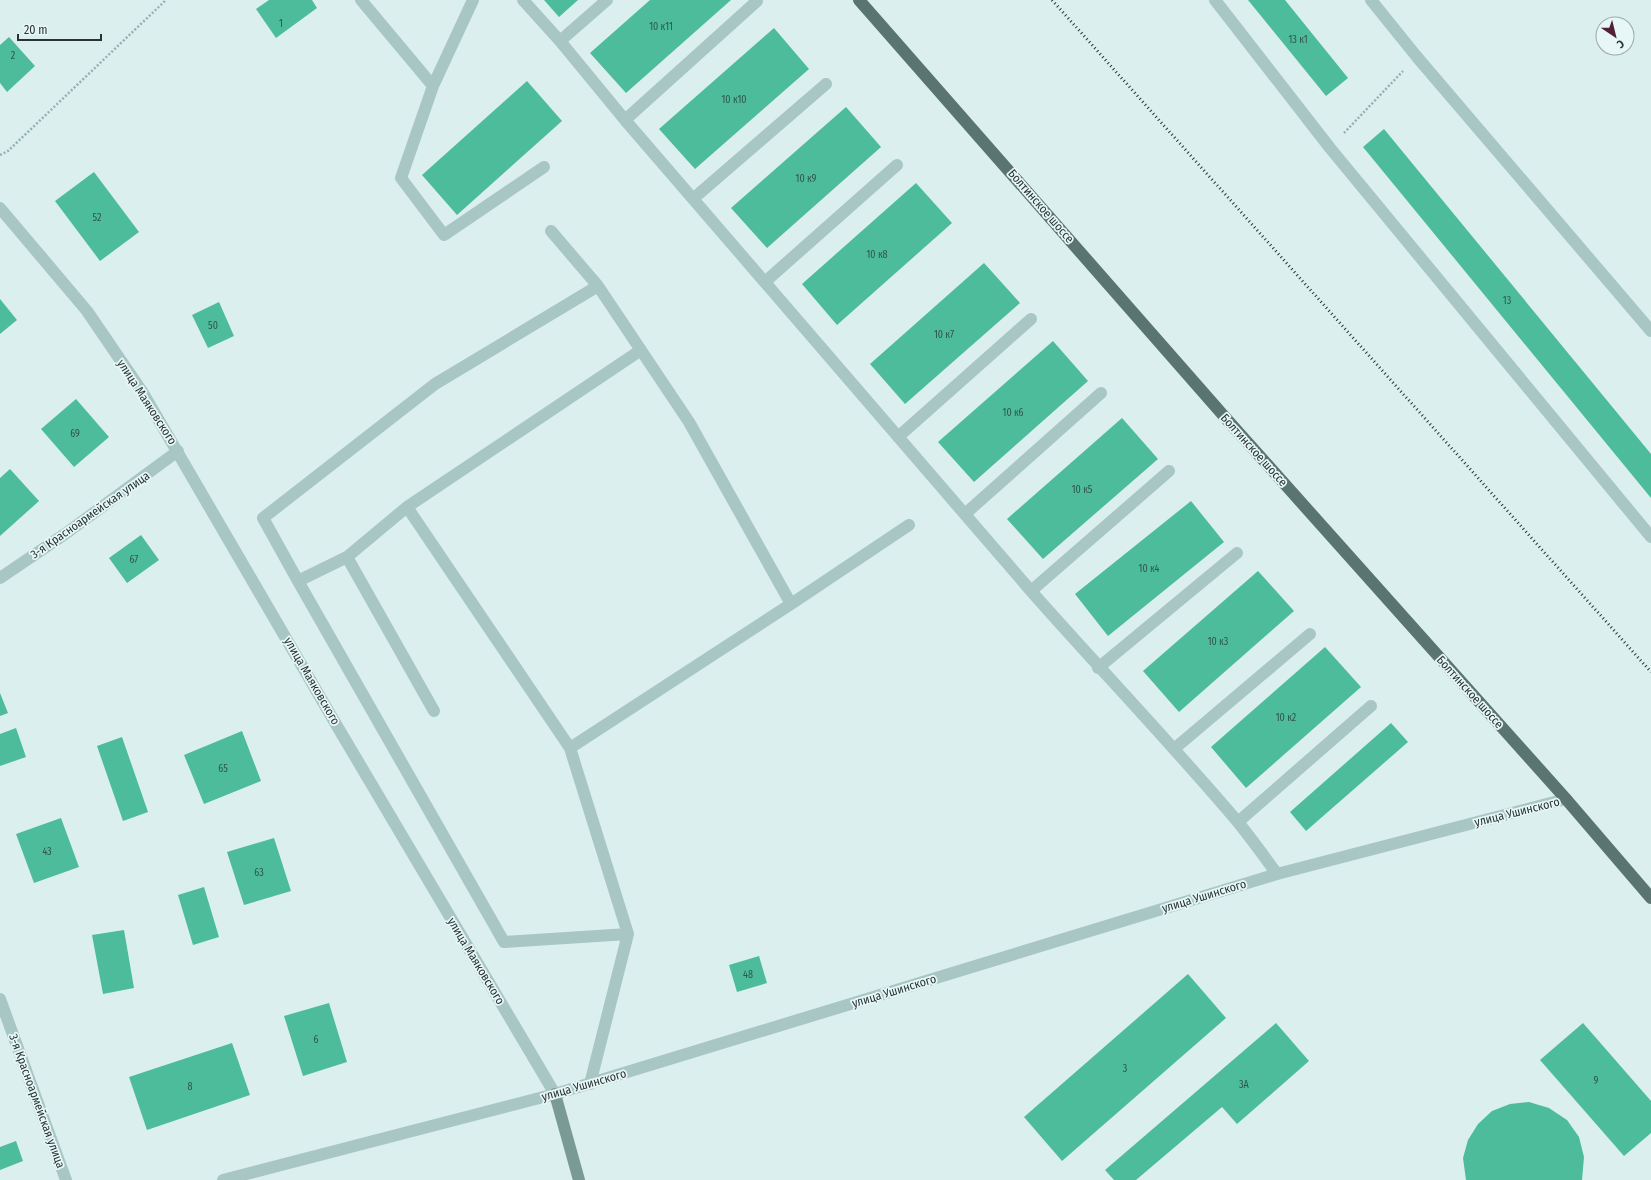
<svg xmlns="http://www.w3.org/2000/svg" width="1651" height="1180" font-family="'Fira Sans Condensed',sans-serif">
  <rect width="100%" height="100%" fill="#dbefef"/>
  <path fill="#4dbc9b" d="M269 0H312L317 8 276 38 256 9Z
    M544 0H578L559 17Z
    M650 0H731L626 93 590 53Z
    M1248 0H1285L1348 78 1326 96Z
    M774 28 809 69 695 169 659 129Z
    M9 37 35 66 7 92 0 83V45Z
    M527 81 562 121 457 215 422 175Z
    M846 107 881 147 767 248 731 208Z
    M1384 129 1651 454V498L1363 147Z
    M94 172 139 232 100 261 55 201Z
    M916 183 952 223 837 325 802 284Z
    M984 263 1020 303 905 404 870 364Z
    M0 299 17 320 0 334Z
    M219 302 234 336 208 348 192 315Z
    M1053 341 1088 381 974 482 938 442Z
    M76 399 109 437 74 467 41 429Z
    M1122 418 1158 459 1043 559 1007 519Z
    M10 469 39 501 0 536V478Z
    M1191 501 1224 542 1108 636 1075 594Z
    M141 535 159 560 127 583 109 558Z
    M1258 571 1294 611 1179 712 1143 671Z
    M1325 647 1361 687 1246 788 1211 747Z
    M0 693 8 713 0 716Z
    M1391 723 1408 742 1306 831 1290 812Z
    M16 728 26 757 0 766V734Z
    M242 731 261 781 204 804 184 755Z
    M122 737 148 812 123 821 97 746Z
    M61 818 79 867 34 883 16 834Z
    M274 838 291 891 244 905 227 852Z
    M204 887 219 937 193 945 178 895Z
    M124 930 134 988 103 994 92 935Z
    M759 956 767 983 737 992 729 965Z
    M1188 974 1226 1018 1062 1161 1024 1117Z
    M329 1003 347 1062 303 1076 284 1016Z
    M1276 1023 1309 1061 1237 1124 1222 1107 1136 1180H1114L1105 1170Z
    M1583 1023 1651 1101V1133L1624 1156 1540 1060Z
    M232 1043 250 1095 147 1130 129 1077Z
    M1529 1102 1549 1108 1567 1120 1579 1137 1584 1157 1582 1180H1466L1463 1158 1468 1140 1478 1124 1492 1111 1510 1104Z
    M16 1141 23 1161 0 1170V1147Z"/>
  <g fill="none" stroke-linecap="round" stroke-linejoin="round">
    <path stroke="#93b2af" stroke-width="2.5" stroke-dasharray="2 2" stroke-linecap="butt" d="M1344 133 1403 71
      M0 155 8 151 166 0"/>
    <path stroke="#a8c6c4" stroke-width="12" d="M361 0 433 86
      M473 0 433 86 401 178 444 235 544 167
      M523 0 560 41 625 120 1031 591C1099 668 1170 742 1237 821 1251 838 1264 856 1277 874
      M1215 0 1330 148 1651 537
      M1371 0 1417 57 1651 331
      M560 41 607 0
      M625 120 757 1
      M694 198 826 84
      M551 231 598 286
      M766 281 897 165
      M898 437 1031 319
      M407 507 641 350
      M965 514 1101 393
      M347 557 298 581 504 942 628 934
      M298 581 263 518 435 384 598 286 689 422 791 604 570 748
      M1031 591 1169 471
      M791 604 909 525
      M1098 668 1237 553
      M434 711 347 557 407 507 570 748 628 934 590 1084
      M1174 749 1310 634
      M1238 822 1371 706"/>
    <path stroke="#a8c6c4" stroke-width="12" d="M0 208 87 311 143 393 337 726 555 1094
      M0 578 65 534 178 451
      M0 999 66 1180
      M223 1180 555 1094 1277 874 1566 799"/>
    <path stroke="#7a9a94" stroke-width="12" d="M555 1094 579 1180"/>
    <path stroke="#5a756f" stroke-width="12" d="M859 0 1223 415 1566 799 1651 898"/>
    <path stroke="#283431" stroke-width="3" stroke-dasharray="1 3" stroke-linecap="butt" d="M1052 0 1651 672"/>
  </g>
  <g text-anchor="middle" stroke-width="3.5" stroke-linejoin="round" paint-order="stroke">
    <g font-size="10" fill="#31564c">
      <text x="281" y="27">1</text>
      <text x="661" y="30">10 к11</text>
      <text x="1298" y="43">13 к1</text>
      <text x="13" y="59">2</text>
      <text x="734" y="103">10 к10</text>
      <text x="806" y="182">10 к9</text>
      <text x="97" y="221">52</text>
      <text x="877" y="258">10 к8</text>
      <text x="1507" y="304">13</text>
      <text x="213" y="329">50</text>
      <text x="944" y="338">10 к7</text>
      <text x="1013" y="416">10 к6</text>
      <text x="75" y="437">69</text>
      <text x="1082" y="493">10 к5</text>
      <text x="134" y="563">67</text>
      <text x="1149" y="572">10 к4</text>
      <text x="1218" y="645">10 к3</text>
      <text x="1286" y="721">10 к2</text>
      <text x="223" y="772">65</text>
      <text x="47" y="855">43</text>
      <text x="259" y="876">63</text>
      <text x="748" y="978">48</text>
      <text x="316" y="1043">6</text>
      <text x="1125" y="1072">3</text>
      <text x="1596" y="1084">9</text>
      <text x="1244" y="1088">3А</text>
      <text x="190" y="1090">8</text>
    </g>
    <g font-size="12" fill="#283431" stroke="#e7f7f8">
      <text transform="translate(1041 206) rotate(49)" y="4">Болтинское шоссе</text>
      <text transform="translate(147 402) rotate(57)" y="4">улица Маяковского</text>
      <text transform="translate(1254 450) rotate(48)" y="4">Болтинское шоссе</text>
      <text transform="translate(90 515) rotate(-35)" y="4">3-я Красноармейская улица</text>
      <text transform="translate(312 681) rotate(60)" y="4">улица Маяковского</text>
      <text transform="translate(1470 692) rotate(48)" y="4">Болтинское шоссе</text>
      <text transform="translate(1517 812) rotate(-14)" y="4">улица Ушинского</text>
      <text transform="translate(1204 896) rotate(-17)" y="4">улица Ушинского</text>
      <text transform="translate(476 961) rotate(59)" y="4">улица Маяковского</text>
      <text transform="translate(894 991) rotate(-17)" y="4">улица Ушинского</text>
      <text transform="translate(584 1085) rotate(-16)" y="4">улица Ушинского</text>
      <text transform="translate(37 1101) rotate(70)" y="4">3-я Красноармейская улица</text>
    </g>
  </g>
  <g transform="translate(1615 36) rotate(145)"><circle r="19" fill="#e7f7f8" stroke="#9ba9a8"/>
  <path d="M0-3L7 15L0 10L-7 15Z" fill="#522138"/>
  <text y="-6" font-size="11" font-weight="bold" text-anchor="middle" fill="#283431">С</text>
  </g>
  <path d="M18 34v6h83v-6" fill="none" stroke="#283431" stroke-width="2"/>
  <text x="24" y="34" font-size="12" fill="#283431" stroke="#e7f7f8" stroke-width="3" paint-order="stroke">20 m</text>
</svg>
